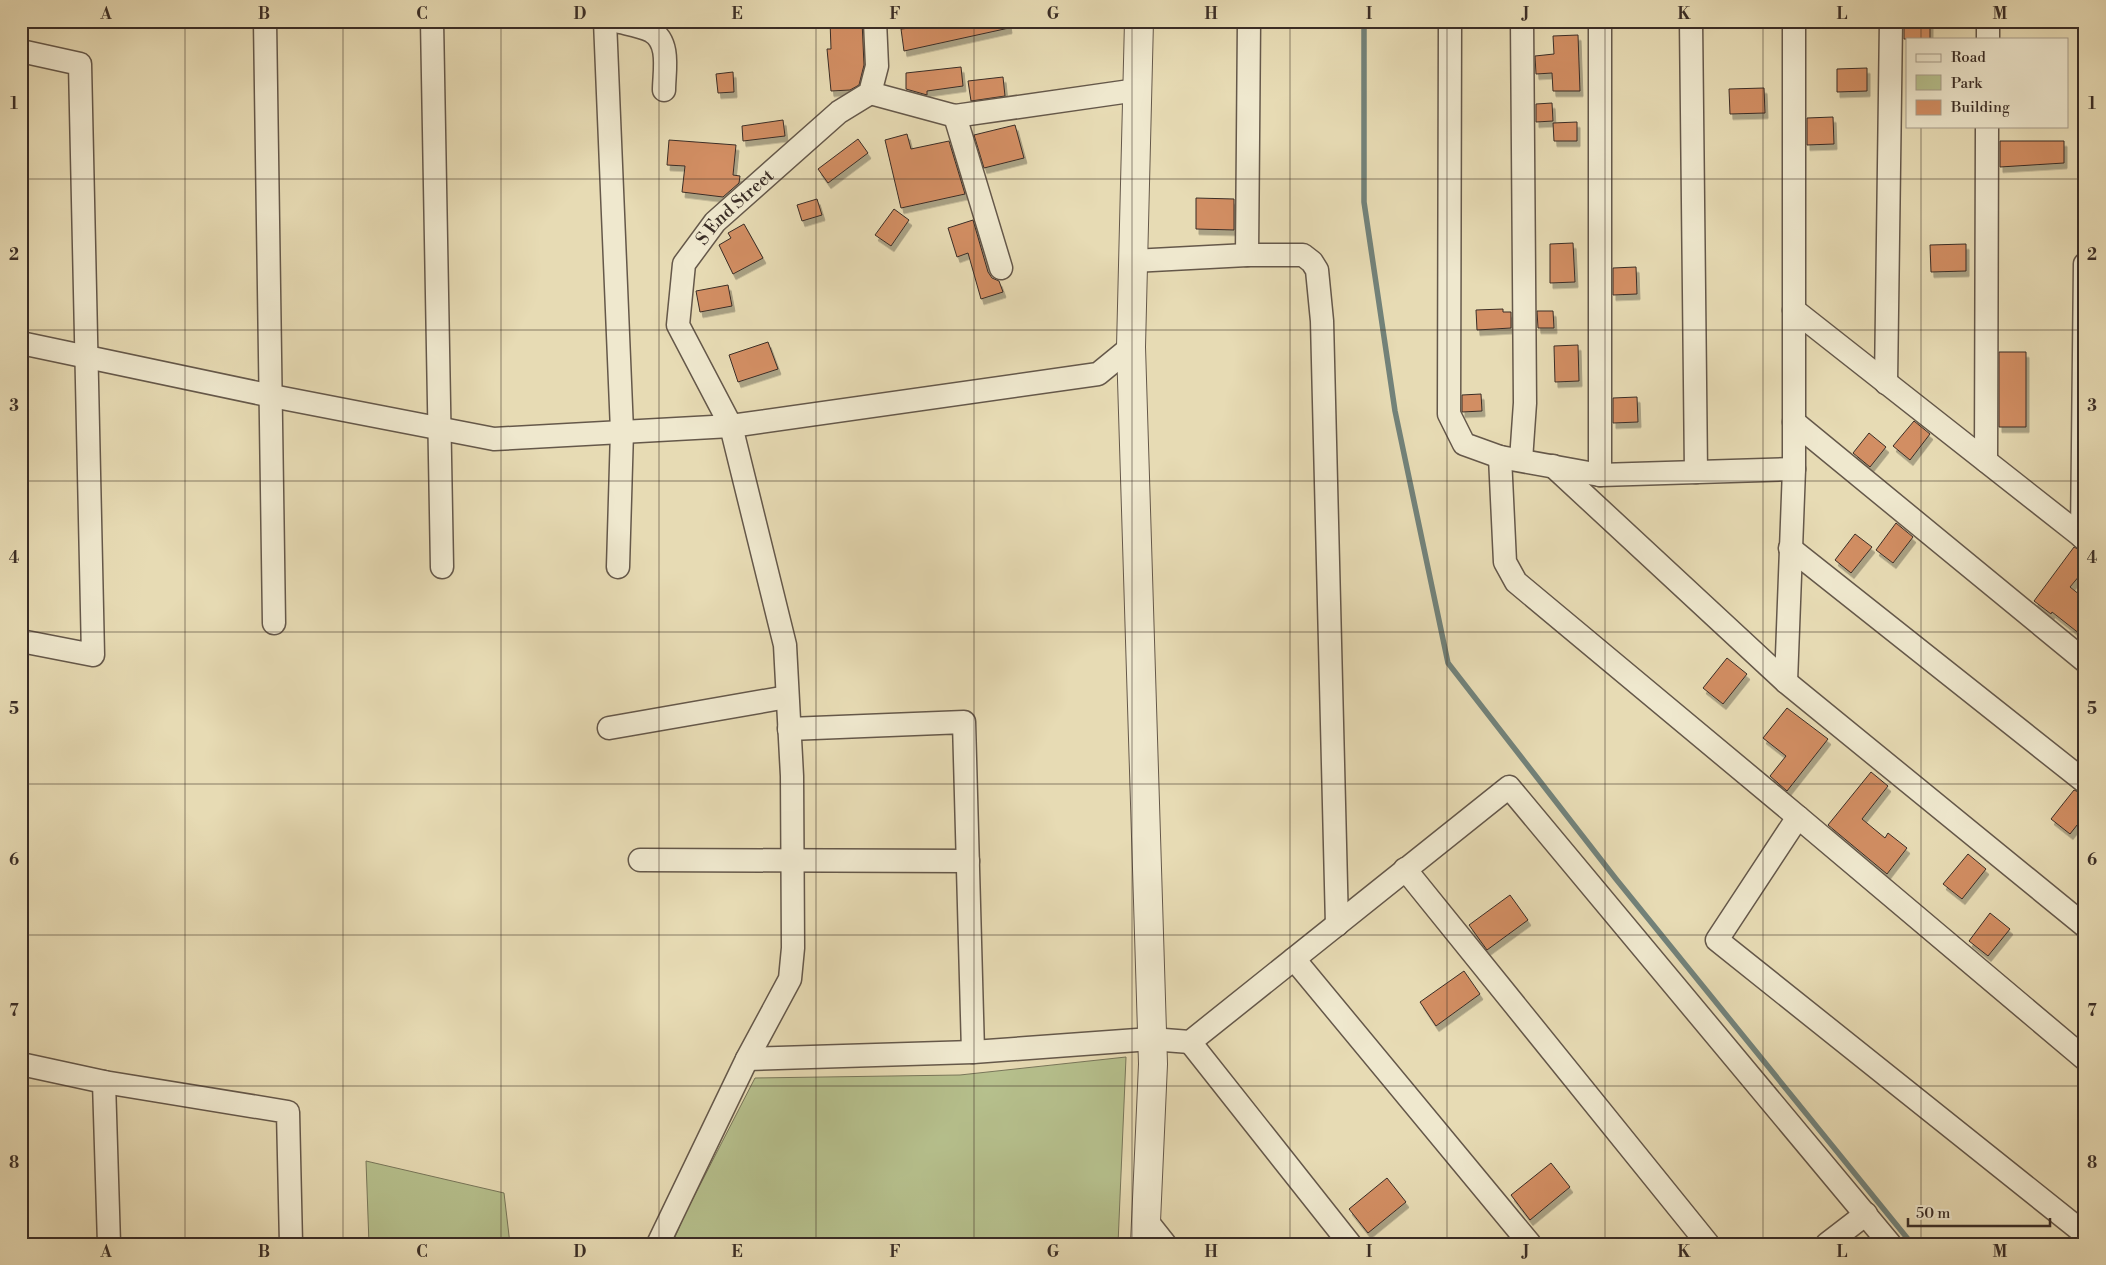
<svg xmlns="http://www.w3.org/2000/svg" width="2106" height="1265" font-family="'Libre Bodoni',serif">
  <defs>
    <filter id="shadow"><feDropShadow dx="3" dy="5.5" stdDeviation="0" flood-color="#0004"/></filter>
  </defs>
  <rect width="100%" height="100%" fill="#e7dbb4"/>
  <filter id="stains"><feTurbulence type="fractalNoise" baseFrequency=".004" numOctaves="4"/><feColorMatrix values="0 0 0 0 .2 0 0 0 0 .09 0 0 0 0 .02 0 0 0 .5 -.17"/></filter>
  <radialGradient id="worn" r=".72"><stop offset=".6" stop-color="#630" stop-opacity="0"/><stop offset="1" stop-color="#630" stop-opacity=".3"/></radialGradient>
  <path fill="#b6c08d" stroke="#78765a" d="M1126 1057 1118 1244H672L684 1216 755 1078 960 1075Z
    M366 1161 504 1193 510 1244H369Z"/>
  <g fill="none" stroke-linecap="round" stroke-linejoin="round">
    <path stroke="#72827a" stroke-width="5.5" d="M1364 21V202L1395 411 1448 663 1616 879 1912 1244"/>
  </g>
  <path fill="#d28e63" stroke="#3a2d26" filter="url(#shadow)" d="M830 21H862L864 65 859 85 850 90 831 91 827 49H831Z
    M937 21H1008L1009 28 904 51 901 29 938 25Z
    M1904 21H1930V39H1904Z
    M1578 35 1580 91H1553L1552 73 1536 74 1535 56 1554 54 1553 36Z
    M961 67 963 86 927 91V95L906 89V73Z
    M1867 68V91L1837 92V69Z
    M733 72 734 92 718 93 716 74Z
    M1003 77 1005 96 971 101 968 81Z
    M1764 88 1765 113 1730 114 1729 89Z
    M1552 103 1553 121 1536 122V104Z
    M1833 117 1834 144 1807 145V118Z
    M783 120 785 136 743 141 742 126Z
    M1577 122V141H1554L1553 123Z
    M1015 125 1024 158 984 168 974 135Z
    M907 134 911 149 949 141 965 194 901 208 885 140Z
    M858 139 868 153 828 183 818 169Z
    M669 140 736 145 733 175 740 176 739 183 723 197 682 192 685 166 667 165Z
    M2000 141H2064V163L2000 167Z
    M1196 198 1234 199V230L1196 229Z
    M817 199 822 215 802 221 797 205Z
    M894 209 909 220 891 246 875 235Z
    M973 220 988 272 992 278 999 281 1003 292 981 299 968 253 957 257 948 228Z
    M744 224 763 258 733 274 719 245 731 238 728 233Z
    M1573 243 1575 282 1550 283V244Z
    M1966 244V271L1931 272 1930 245Z
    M1636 267 1637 294 1613 295V268Z
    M728 285 732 306 700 312 696 291Z
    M1503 309V312H1511V328L1477 330 1476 310Z
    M1537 311H1553L1554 328H1538Z
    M768 342 778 369 738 382 729 355Z
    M1578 345 1579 381 1555 382 1554 346Z
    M1999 352H2026V427H1999Z
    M1481 394 1482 411 1462 412V395Z
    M1637 397 1638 422 1613 423V398Z
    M1914 421 1930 434 1910 460 1893 446Z
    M1869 433 1886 447 1870 467 1853 453Z
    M1896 523 1913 537 1893 563 1876 550Z
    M1855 534 1872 547 1851 573 1835 560Z
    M2074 547 2085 553V569L2070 587 2085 599V638L2052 612 2051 614 2034 601Z
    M1727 658 1747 674 1723 704 1703 688Z
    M1787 708 1828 739 1787 791 1770 776 1786 756 1763 738Z
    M1871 772 1888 786 1862 819 1885 838 1888 833 1907 848 1887 874 1828 825Z
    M2074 790 2085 795V815L2070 834 2051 819Z
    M1968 854 1986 869 1962 899 1943 884Z
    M1510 895 1528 920 1487 950 1469 925Z
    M1990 913 2010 929 1988 956 1969 941Z
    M1464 971 1480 994 1436 1026 1420 1002Z
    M1551 1163 1570 1187 1530 1220 1511 1195Z
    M1387 1178 1406 1202 1368 1233 1349 1209Z"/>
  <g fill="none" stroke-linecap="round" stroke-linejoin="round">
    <g stroke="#65584a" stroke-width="25">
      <g id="minor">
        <path d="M265 21 274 623"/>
        <path d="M432 21 442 567"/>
        <path d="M605 21 622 431 618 567"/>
        <path d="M616 21C627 24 641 26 651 31 671 42 664 72 664 90"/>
        <path d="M1450 21 1449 414 1464 444 1500 457 1600 475 1794 469"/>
        <path d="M1600 21V475"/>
        <path d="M1691 21 1696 472"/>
        <path d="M1988 39V21"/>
        <path d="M21 51 80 64 93 655 21 641"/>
        <path d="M870 93 955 116 1137 90"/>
        <path d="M955 116 1001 268"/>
        <path d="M1247 255 1249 21"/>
        <path d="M1133 261 1247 255H1303L1312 262 1317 270 1322 321 1337 925"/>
        <path d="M1794 310 2085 539"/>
        <path d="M21 343 272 396 494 439 731 426 1098 374 1131 347"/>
        <path d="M1886 383 1891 21"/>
        <path d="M1794 422 2085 661"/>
        <path d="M1500 457 1505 562 1516 582 1798 817"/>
        <path d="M1521 460 1525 403 1522 21"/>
        <path d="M1986 461 1987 126"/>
        <path d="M1553 466 1786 682 2085 926"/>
        <path d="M2082 537 2085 264"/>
        <path d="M1790 548 2085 782"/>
        <path d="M1786 682 1794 469V21"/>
        <path d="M609 728 787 697"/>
        <path d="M789 729 964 722 973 1052"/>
        <path d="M640 860 968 861"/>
        <path d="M1405 869 1708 1244"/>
        <path d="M1294 959 1530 1244"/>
        <path d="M1190 1042 1350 1244"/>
        <path d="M747 1059 973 1052 1151 1039 1190 1042 1509 787 1890 1244"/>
        <path d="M2085 1059 1798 817 1717 940 2085 1234"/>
        <path d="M21 1064 104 1082 288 1112 291 1244"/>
        <path d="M104 1082 109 1244"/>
        <path d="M1146 1220 1165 1244"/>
        <path id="s1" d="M658 1244 747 1059 790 979 793 948 792 776 785 645 731 426 678 325 684 264 715 222 839 112 870 93 877 66 875 21"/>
        <path d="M1827 1244 1866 1214"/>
      </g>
    </g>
    <g stroke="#65584a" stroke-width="30">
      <path id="tertiary" d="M1139 21 1131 347 1153 1064 1145 1244"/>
    </g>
    <use href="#minor" stroke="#efe8ce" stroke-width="22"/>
    <use href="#tertiary" stroke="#efe8ce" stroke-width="28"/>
  </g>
  <path fill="none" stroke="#3a2d26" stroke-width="1" stroke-opacity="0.55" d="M185 21V1244M343 21V1244M501 21V1244M659 21V1244M816 21V1244M974 21V1244M1132 21V1244M1290 21V1244M1447 21V1244M1605 21V1244M1763 21V1244M1921 21V39M1921 126V1244M21 179H2085M21 330H2085M21 481H2085M21 632H2085M21 784H2085M21 935H2085M21 1086H2085"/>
  <g text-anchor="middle" stroke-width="4" stroke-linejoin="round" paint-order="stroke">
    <g font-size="18" fill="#3a2d26" stroke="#efe8ce">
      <text dy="6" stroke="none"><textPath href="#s1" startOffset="1108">S End Street</textPath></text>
    </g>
  </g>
  <rect width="2106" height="1265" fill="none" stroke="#e7dbb4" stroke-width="55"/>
  <rect x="1906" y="38" width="162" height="90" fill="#efe8ce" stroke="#a79d8b"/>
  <rect x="1916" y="54" width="25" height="8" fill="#efe8ce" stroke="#a79d8b"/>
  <text x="1951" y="62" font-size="15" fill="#3a2d26">Road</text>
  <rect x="1916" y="75" width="25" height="15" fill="#b6c08d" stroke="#a79d8b"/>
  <text x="1951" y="88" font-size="15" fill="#3a2d26">Park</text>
  <rect x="1916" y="100" width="25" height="15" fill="#d28e63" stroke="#a79d8b"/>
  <text x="1951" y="112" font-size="15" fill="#3a2d26">Building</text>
  <path d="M1908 1218v8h142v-8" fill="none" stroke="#3a2d26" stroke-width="2.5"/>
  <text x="1916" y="1218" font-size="15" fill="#3a2d26" stroke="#efe8ce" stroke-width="4" paint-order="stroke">50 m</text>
  <rect x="28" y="28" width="2050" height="1210" fill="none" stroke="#3a2d26" stroke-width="2"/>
  <g font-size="16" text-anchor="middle" font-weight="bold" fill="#3a2d26">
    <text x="106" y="19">A</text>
    <text x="264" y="19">B</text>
    <text x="422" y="19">C</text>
    <text x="580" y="19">D</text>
    <text x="737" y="19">E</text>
    <text x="895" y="19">F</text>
    <text x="1053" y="19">G</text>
    <text x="1211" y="19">H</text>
    <text x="1369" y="19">I</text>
    <text x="1526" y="19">J</text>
    <text x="1684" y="19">K</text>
    <text x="1842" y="19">L</text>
    <text x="2000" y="19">M</text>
    <text x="14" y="109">1</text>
    <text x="2092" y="109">1</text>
    <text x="14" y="260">2</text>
    <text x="2092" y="260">2</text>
    <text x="14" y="411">3</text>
    <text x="2092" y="411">3</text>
    <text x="14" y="563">4</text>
    <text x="2092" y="563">4</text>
    <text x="14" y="714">5</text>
    <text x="2092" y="714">5</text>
    <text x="14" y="865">6</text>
    <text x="2092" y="865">6</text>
    <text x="14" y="1016">7</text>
    <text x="2092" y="1016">7</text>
    <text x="14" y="1168">8</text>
    <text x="2092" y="1168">8</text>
    <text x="106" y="1257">A</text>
    <text x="264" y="1257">B</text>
    <text x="422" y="1257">C</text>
    <text x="580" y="1257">D</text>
    <text x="737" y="1257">E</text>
    <text x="895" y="1257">F</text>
    <text x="1053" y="1257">G</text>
    <text x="1211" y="1257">H</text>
    <text x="1369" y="1257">I</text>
    <text x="1526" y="1257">J</text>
    <text x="1684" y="1257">K</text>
    <text x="1842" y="1257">L</text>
    <text x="2000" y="1257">M</text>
  </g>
  <rect width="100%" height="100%" filter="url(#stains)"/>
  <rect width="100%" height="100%" fill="url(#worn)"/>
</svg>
